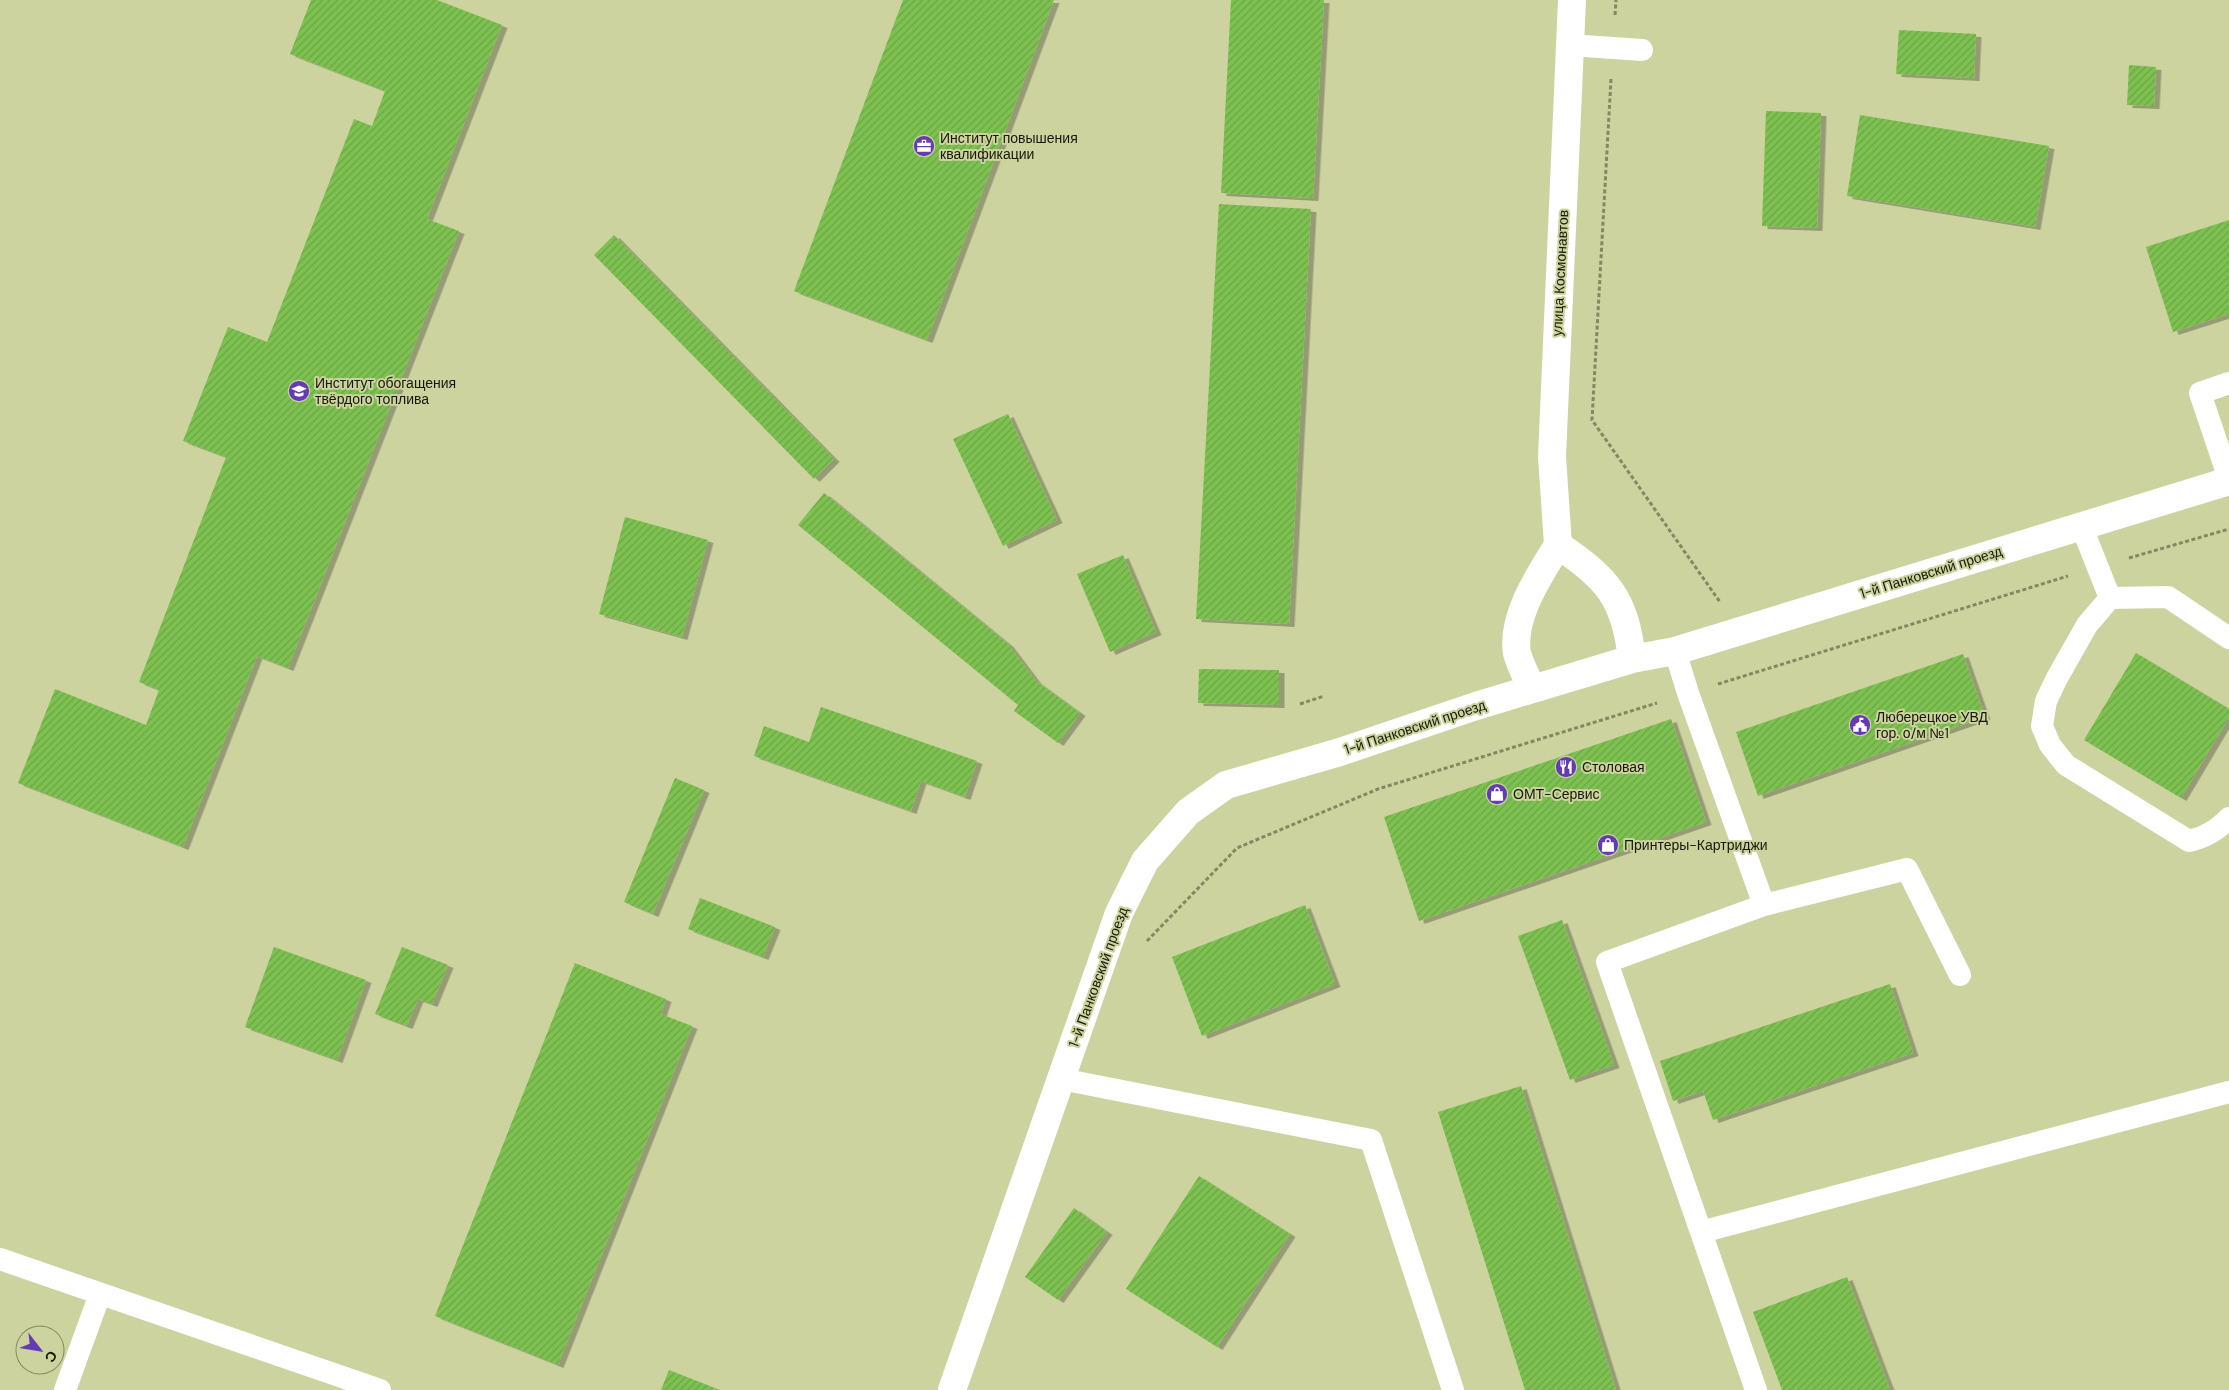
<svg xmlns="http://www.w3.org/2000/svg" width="2229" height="1390" font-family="'DM Sans',sans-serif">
  <defs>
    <pattern id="building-hatch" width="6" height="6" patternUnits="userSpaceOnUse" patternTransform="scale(1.25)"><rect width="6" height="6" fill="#7dc151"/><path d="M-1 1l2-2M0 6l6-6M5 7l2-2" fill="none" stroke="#6ba545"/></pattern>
    <filter id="shadow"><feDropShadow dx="5.5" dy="3" stdDeviation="0" flood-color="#0004"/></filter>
  </defs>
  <rect width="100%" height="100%" fill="#ccd39f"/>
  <path fill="url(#building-hatch)" filter="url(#shadow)" d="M311 0H437L502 25 427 219 459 231 288 668 257 656 183 847 18 783 55 689 146 725 159 690 139 682 226 457 183 441 228 327 267 342 354 119 372 126 385 91 290 54Z
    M903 0H1054L927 340 794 291Z
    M1231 0H1324L1313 198 1221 193Z
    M1899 30 1976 34 1974 78 1896 74Z
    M2129 65 2156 67 2154 106 2127 105Z
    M1766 111 1821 113 1817 228 1762 226Z
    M1860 115 2049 146 2035 227 1847 196Z
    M1219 204 1311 209 1289 624 1196 619Z
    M2229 220V314L2173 332 2146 247Z
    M614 235 834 459 814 479 594 255Z
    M1008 414 1057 520 1003 546 953 439Z
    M824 493 1008 644 1036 681 1080 713 1058 743 1014 711 1018 705 798 525Z
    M625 517 708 540 682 637 599 614Z
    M1123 555 1156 632 1110 652 1077 574Z
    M2136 653 2229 709V717L2181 798 2084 740Z
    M1963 654 1985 717 1758 796 1736 732Z
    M1199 669 1279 670V705L1198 703Z
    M821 707 977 761 965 797 921 781 911 811 754 756 764 726 809 742Z
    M1671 719 1706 822 1419 921 1384 817Z
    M675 778 704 790 653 914 624 902Z
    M700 898 775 927 763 957 688 929Z
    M1305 905 1335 984 1202 1036 1172 957Z
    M1562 920 1614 1065 1570 1080 1518 936Z
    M274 947 366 980 337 1060 245 1027Z
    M402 947 448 965 432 1004 418 999 407 1026 375 1014Z
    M575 963 666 999 661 1014 692 1026 558 1365 435 1316Z
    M1890 984 1913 1053 1713 1120 1703 1091 1673 1101 1660 1061Z
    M1521 1086 1616 1390H1525L1438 1112Z
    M1199 1176 1290 1234 1217 1347 1126 1289Z
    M1074 1208 1107 1232 1058 1300 1025 1277Z
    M1847 1277 1890 1390H1782L1753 1312Z
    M669 1370 720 1390H661Z"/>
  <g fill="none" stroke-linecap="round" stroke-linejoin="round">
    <path stroke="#838861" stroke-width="3" stroke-dasharray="4 2.5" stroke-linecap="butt" d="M1615 15 1616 0
      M1611 79 1592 420 1720 602
      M2129 558 2229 529
      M1718 684 2068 576
      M1300 704 1324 696
      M1147 941 1237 848 1378 789 1657 703"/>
    <path stroke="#fff" stroke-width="22" d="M1570 45 1642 50
      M2229 383 2200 393 2229 479
      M2081 525 2110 598
      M2229 638 2168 597 2110 598 2087 625 2057 678 2046 701 2042 726 2050 745 2066 765 2189 841C2206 837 2217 830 2229 818
      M1675 651 1688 693 1764 905 1907 869 1960 975
      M1061 1079 1371 1140 1453 1390
      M1701 1232 2229 1092
      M0 1259 380 1390
      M65 1390 100 1294
      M1756 1390 1607 962 1764 905"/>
    <path stroke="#fff" stroke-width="28" d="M1558 545 1552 457 1572 0
      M1558 545C1608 579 1625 598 1632 659
      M1532 689C1527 677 1520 665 1517 653 1511 617 1540 574 1558 545
      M952 1390 1119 913 1145 861 1188 812 1226 785 1340 752 1476 706 1632 659 1675 651 2229 481"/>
  </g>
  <defs>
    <g id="office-disc" transform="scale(1.125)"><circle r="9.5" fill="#653bb3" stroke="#ccd39f"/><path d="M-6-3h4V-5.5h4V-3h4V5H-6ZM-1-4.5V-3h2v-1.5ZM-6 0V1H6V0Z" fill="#fff"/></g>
    <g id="university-disc" transform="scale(1.125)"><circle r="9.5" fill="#653bb3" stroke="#ccd39f"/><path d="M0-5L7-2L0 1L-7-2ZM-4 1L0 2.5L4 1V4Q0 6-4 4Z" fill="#fff"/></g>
    <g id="civic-disc" transform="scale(1.125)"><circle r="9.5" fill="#653bb3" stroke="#ccd39f"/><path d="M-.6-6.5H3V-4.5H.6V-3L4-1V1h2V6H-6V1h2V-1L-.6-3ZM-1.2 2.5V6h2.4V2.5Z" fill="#fff"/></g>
    <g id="restaurant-disc" transform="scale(1.125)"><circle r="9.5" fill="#653bb3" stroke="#ccd39f"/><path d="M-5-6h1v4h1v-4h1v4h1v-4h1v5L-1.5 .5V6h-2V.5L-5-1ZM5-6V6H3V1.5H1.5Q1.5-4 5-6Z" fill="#fff"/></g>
    <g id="shop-disc" transform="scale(1.125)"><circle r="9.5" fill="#653bb3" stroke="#ccd39f"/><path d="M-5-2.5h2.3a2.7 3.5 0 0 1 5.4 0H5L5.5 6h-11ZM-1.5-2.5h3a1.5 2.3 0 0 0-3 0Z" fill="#fff"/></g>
  </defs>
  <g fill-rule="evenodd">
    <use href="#office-disc" x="924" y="146"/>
    <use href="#university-disc" x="299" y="391"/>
    <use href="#civic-disc" x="1860" y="725"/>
    <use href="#restaurant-disc" x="1566" y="767"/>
    <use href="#shop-disc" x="1497" y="794"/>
    <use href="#shop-disc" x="1608" y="845"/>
  </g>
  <g text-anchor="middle" stroke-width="4" stroke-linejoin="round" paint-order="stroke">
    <g font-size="14" fill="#171906" stroke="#ccd39f" text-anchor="start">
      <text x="940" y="143">Институт повышения<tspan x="940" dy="16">квалификации</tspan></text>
      <text x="315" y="388">Институт обогащения<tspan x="315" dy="16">твёрдого топлива</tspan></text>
      <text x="1876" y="722">Люберецкое УВД<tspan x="1876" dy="16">гор. о/м №1</tspan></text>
      <text x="1582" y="772">Столовая</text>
      <text x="1513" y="799">ОМТ-Сервис</text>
      <text x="1624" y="850">Принтеры-Картриджи</text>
    </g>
    <g font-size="14" fill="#171906" stroke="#ccd39f">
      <text transform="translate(1560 273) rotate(-87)" y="5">улица Космонавтов</text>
      <text transform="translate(1931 572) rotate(-17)" y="5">1-й Панковский проезд</text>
      <text transform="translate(1415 727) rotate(-18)" y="5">1-й Панковский проезд</text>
      <text transform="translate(1098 977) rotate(-70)" y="5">1-й Панковский проезд</text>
    </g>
  </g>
  <g transform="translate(40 1350) rotate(121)"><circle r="24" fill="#ccd39f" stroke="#848962"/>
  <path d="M0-4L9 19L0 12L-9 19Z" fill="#653bb3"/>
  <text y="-8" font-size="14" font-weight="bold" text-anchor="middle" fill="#171906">С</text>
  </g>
</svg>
